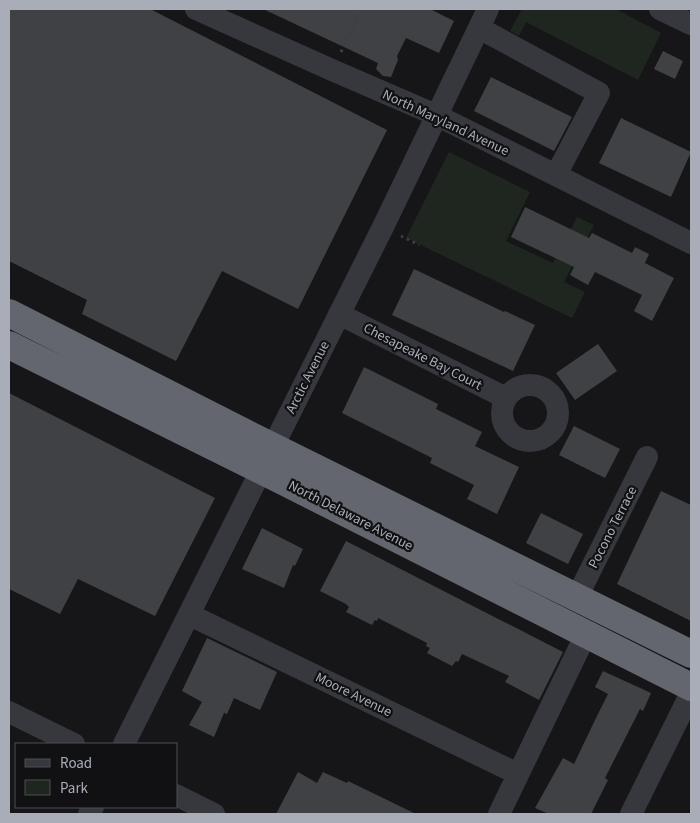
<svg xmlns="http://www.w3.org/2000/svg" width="700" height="823" font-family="'Source Sans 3',sans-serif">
  <rect width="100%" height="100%" fill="#161618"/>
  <path fill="#1e261f" d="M522 9H616L661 33 638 80 526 22 519 36 510 31Z
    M449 152 530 192 506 241 553 263 577 217 594 225 564 282 585 292 572 318 406 238Z"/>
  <path fill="#404145" d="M9 9H150L387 130 298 309 222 271 176 361 82 314 87 300 9 261Z
    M263 9H430L454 21 439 53 406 38 397 56 398 60 391 77 383 76 376 69 378 63Z
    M663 51 683 61 675 79 654 69Z
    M491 77 572 117 554 151 474 111Z
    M621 118 691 152 671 197 599 163Z
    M525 207 589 238 592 233 632 253 635 247 649 254 645 263 674 278 652 321 634 311 642 295 595 272 588 285 570 275 574 267 511 237Z
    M414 269 504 312 505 311 535 325 513 371 392 315Z
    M598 344 617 371 575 400 556 373Z
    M364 367 438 404 436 409 482 432 475 446 519 467 497 514 467 499 474 485 430 463 432 458 342 413Z
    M9 393 215 498 155 616 78 579 60 614 9 589Z
    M574 426 620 449 605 478 559 455Z
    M661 491 691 505V621L617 584Z
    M541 513 583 534 568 564 526 543Z
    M262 528 303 549 295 566 293 565 284 588 242 569Z
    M346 541 563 652 539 700 505 682 509 676 462 654 458 662 456 661 452 666 427 653 430 648 426 646 427 643 378 618 377 621 375 620 372 625 346 612 349 607 346 604 320 591Z
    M207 638 277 672 260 710 234 698 227 714 224 713 214 737 189 725 202 702 182 691Z
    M603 671 651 693 643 711 640 709 605 778 608 780 591 814H549L535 808 563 758 574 764 595 720 608 694 595 687Z
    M298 772 317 783 323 772 347 783 348 781 416 814H276Z"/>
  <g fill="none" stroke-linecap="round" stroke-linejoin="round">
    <path stroke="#3d3f44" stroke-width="3" stroke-dasharray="2.5 4" stroke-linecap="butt" d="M341 52 362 9
      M401 236 419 245"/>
    <path stroke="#37383d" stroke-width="22" d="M196 9 332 70 436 115 691 243
      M660 9 691 24
      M479 28 599 93 556 175
      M339 314 506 398
      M502 413a28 28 0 1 1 56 0a28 28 0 1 1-56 0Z
      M577 597 647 457
      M190 615 518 774
      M9 712 74 744
      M124 744 383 227 488 9
      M176 795 214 814
      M89 814 93 807
      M499 814 586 634
      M631 814 691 693"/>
    <path stroke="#63666e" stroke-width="28" d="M9 313 251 436 691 654
      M9 345 281 480 691 687"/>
  </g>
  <g text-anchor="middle" stroke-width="4.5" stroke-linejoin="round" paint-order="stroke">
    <g font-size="14" fill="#a8adb8" stroke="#111113">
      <text transform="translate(446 122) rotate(25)" y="5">North Maryland Avenue</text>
      <text transform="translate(423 356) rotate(27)" y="5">Chesapeake Bay Court</text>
      <text transform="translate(307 377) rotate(-63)" y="5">Arctic Avenue</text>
      <text transform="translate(351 515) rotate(27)" y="5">North Delaware Avenue</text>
      <text transform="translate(612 527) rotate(-63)" y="5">Pocono Terrace</text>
      <text transform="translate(354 694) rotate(26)" y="5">Moore Avenue</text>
    </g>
  </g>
  <rect width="700" height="823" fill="none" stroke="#a8adb8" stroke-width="20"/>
  <rect x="15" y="743" width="162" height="65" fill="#111113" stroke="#4d4f55"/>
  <rect x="25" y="759" width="25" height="8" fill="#37383d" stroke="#4d4f55"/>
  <text x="60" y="768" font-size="15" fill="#a8adb8">Road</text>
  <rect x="25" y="780" width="25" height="15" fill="#1e261f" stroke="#4d4f55"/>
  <text x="60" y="793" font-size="15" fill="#a8adb8">Park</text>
</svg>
